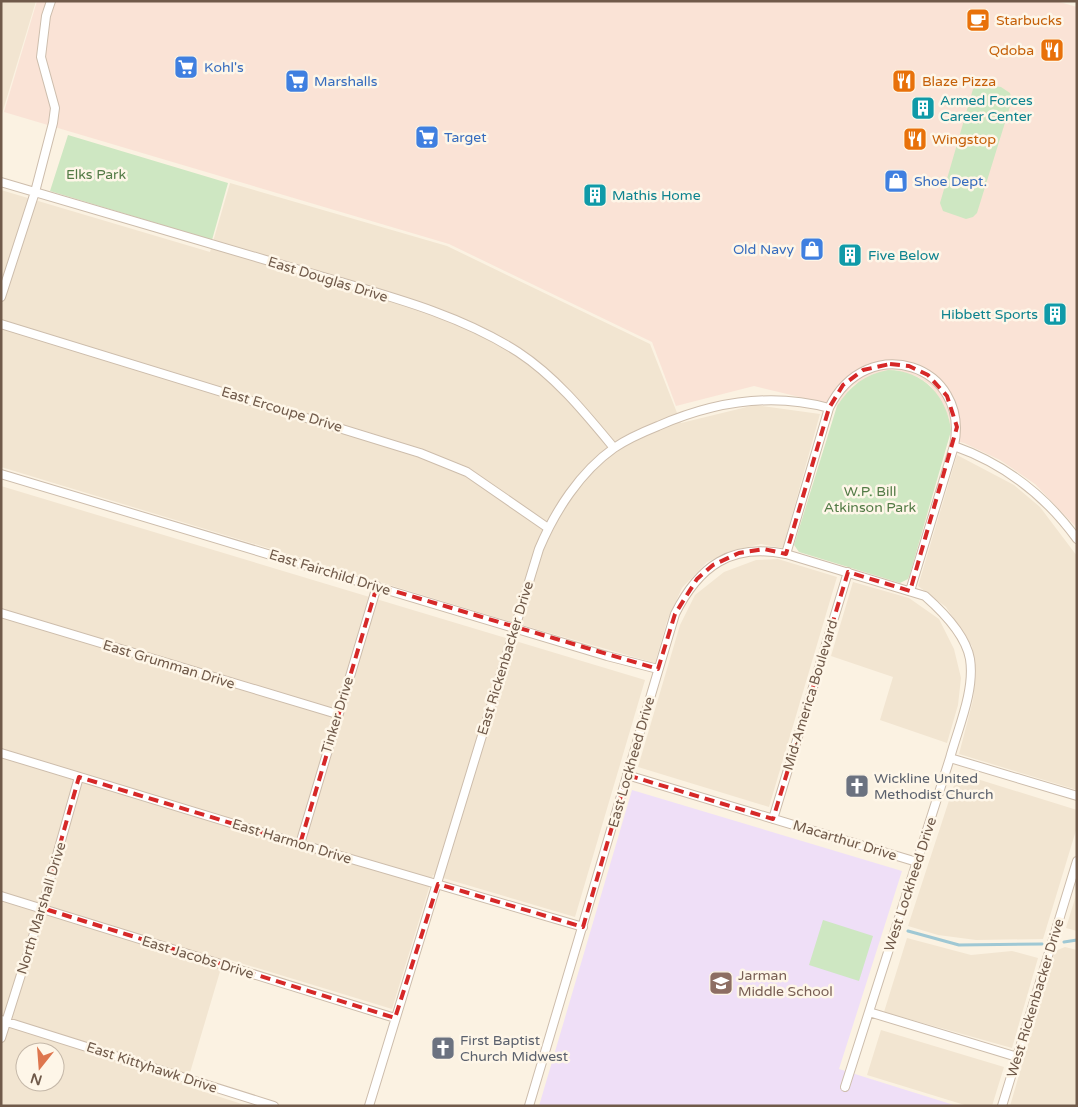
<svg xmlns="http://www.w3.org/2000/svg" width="1078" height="1107" font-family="'Varela Round',sans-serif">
  <rect width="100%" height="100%" fill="#fbf2e2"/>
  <path fill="#f2e5d1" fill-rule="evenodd" d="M1 1H36L1 117Z
    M230 183 447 246 650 344 681 423 755 405 820 414 783 548 761 544 735 550 707 562 682 588 667 621 655 663 508 621 1 467V190L210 252Z
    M957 455 1014 485 1040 507 1077 556V790L959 754 973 700 976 672 972 646 946 607 918 586Z
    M1 486 645 680 575 917 433 875 392 1009 224 958 186 1086 248 1106H1ZM25 1052H55V1082H25Z
    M778 559 837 577 769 807 638 767 680 625 695 595 724 572 756 560Z
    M853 582 909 598 939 619 954 649 961 678 958 705 947 743 880 720 893 677 831 656Z
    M958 773 1077 810V827L1043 939 976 940 938 935 908 926Z
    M1077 892V931L1066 928Z
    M907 938 971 955 1012 951 1038 958 1012 1048 884 1012Z
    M1065 947 1077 950V1106H1010L1055 951Z
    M881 1030 1004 1067 992 1106H968L867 1075Z"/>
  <path fill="#fae3d6" d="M37 1H1056L1077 7V528L1035 484 1000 460 964 443 950 439 949 418 940 399 930 385 918 377 896 370 873 374 852 386 837 406 754 386 676 406 652 342 449 244 4 112Z"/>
  <path fill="#efdff7" d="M632 790 902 871 839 1069 957 1106H539Z"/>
  <path fill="#cee7c2" d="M979 83 1001 87 1010 93 1012 100 977 213 973 217 966 219 943 211 940 203 973 89Z
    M68 135 228 183 212 240 50 191Z
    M888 370C923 370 948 397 951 431L910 574 908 579 900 583 799 552 794 545 837 406C850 386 865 374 888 370Z
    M823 920 873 936 859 981 809 965Z"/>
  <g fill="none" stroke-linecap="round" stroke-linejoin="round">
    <path stroke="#9fc8d4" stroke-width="3" d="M908 931 959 945 1042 944
      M1064 942 1077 940"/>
    <g stroke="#cdbdac" stroke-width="10">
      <path id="minor" d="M1 182C104 213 207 242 310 273 380 294 456 312 518 352 556 377 585 413 614 448
        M1 297 35 192 53 123 55 108 41 57 46 16 51 1
        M1 324 420 453 467 472 548 528
        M954 446C1005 464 1045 495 1077 539
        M1 474 607 656 658 669
        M786 554 829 408C867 330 971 365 954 446L910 591
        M1 613 337 714
        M1 753 300 844 583 927
        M950 758 1077 796
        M627 775 917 862
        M773 819 848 572
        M300 844 377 586
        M1 896 395 1018
        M869 1012 1017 1057
        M1 1020 274 1106
        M1 1038 42 908 79 777
        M369 1106 539 549C555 511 580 472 614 448 627 439 643 432 658 426 713 402 771 392 829 408
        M529 1106 675 614C699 566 731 543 786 554L925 596C942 611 966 636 970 659 975 691 958 728 950 758L845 1087
        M1002 1106 1077 861"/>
    </g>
    <use href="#minor" stroke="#fff" stroke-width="8"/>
  </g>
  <path fill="none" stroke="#d62828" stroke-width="4" stroke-dasharray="10 6" stroke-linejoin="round" d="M890 364 909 366 928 375 947 396 957 427 910 591 848 572 773 819 627 775 583 927 438 884 395 1018 42 908 79 777 300 844 377 586 658 669 675 614 697 579 713 565 739 553 764 549 786 554 829 408 843 385 863 370Z"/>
  <defs>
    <g id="cafe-square" transform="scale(1.25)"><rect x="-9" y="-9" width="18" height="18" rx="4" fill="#e8710a" stroke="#fef6e8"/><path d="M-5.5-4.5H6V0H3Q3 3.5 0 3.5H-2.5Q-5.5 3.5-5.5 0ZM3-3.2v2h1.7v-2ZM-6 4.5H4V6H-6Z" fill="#fff"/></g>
    <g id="restaurant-square" transform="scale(1.25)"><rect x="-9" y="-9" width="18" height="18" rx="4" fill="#e8710a" stroke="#fef6e8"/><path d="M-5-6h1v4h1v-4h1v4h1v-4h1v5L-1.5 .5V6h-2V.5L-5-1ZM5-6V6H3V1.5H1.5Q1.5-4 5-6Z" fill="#fff"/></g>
    <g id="supermarket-square" transform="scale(1.25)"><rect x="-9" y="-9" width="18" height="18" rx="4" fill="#3f7fe0" stroke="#fef6e8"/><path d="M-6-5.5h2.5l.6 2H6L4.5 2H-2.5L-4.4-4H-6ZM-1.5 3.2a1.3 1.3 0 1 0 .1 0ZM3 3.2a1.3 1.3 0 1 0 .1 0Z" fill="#fff"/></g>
    <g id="building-square" transform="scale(1.25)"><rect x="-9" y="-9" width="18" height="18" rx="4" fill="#0f9aa8" stroke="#fef6e8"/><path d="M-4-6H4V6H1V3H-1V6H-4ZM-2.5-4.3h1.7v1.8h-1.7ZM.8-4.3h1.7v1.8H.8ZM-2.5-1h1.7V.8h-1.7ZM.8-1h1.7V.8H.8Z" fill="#fff"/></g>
    <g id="shop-square" transform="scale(1.25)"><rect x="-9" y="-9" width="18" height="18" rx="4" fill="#3f7fe0" stroke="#fef6e8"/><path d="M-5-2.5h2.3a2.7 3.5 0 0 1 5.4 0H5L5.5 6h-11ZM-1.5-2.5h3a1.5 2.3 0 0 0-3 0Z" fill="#fff"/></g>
    <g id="church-square" transform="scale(1.25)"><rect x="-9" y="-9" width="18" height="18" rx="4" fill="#6b7280" stroke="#fef6e8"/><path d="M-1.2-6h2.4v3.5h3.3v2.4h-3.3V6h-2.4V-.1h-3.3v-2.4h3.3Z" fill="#fff"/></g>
    <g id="school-square" transform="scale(1.25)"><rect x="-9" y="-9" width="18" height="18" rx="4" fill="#8d6e63" stroke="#fef6e8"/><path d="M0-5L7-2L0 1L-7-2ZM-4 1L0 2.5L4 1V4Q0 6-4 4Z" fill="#fff"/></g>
  </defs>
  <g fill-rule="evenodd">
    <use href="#cafe-square" x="978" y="20"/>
    <use href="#restaurant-square" x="1052" y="50"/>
    <use href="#supermarket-square" x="186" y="67"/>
    <use href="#supermarket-square" x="297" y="81"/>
    <use href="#restaurant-square" x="904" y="81"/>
    <use href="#building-square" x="923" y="108"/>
    <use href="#supermarket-square" x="427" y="137"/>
    <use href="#restaurant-square" x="915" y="139"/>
    <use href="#shop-square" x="896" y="181"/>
    <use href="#building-square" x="595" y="195"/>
    <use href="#shop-square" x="812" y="249"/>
    <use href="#building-square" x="850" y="255"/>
    <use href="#building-square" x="1055" y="314"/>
    <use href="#church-square" x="857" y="786"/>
    <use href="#school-square" x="721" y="983"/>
    <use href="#church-square" x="443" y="1048"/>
  </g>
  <g text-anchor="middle" stroke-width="5" stroke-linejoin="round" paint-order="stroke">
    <g font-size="14" fill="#c56008" stroke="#fef6e8" text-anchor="start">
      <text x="996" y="25">Starbucks</text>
      <text x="1034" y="55" text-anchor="end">Qdoba</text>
      <text x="922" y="86">Blaze Pizza</text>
      <text x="932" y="144">Wingstop</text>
    </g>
    <g font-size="14" fill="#366cbe" stroke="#fef6e8" text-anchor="start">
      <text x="204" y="72">Kohl's</text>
      <text x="314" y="86">Marshalls</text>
      <text x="444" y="142">Target</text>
      <text x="914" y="186">Shoe Dept.</text>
      <text x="794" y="254" text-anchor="end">Old Navy</text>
    </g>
    <g font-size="14" fill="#0d838f" stroke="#fef6e8" text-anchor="start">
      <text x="940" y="105">Armed Forces<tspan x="940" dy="16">Career Center</tspan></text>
      <text x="612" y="200">Mathis Home</text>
      <text x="868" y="260">Five Below</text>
      <text x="1038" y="319" text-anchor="end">Hibbett Sports</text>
    </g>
    <g font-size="14" fill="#537b46" stroke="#fef6e8">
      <text x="96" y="179">Elks Park</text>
      <text x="870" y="496">W.P. Bill<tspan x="870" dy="16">Atkinson Park</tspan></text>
    </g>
    <g font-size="14" fill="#705a4a" stroke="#fef6e8">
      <text transform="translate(328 279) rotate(17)" y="5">East Douglas Drive</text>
      <text transform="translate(282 409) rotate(17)" y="5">East Ercoupe Drive</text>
      <text transform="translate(330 572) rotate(17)" y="5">East Fairchild Drive</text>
      <text transform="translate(505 658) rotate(-73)" y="5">East Rickenbacker Drive</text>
      <text transform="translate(169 664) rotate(17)" y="5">East Grumman Drive</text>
      <text transform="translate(810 695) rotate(-73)" y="5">Mid-America Boulevard</text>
      <text transform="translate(337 715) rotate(-73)" y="5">Tinker Drive</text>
      <text transform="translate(631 762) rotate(-74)" y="5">East Lockheed Drive</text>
      <text transform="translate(845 840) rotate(17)" y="5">Macarthur Drive</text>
      <text transform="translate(292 841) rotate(17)" y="5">East Harmon Drive</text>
      <text transform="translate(910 884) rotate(-72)" y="5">West Lockheed Drive</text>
      <text transform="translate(41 908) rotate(-73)" y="5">North Marshall Drive</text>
      <text transform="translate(198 957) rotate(17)" y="5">East Jacobs Drive</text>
      <text transform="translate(1035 998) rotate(-73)" y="5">West Rickenbacker Drive</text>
      <text transform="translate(152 1067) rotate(18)" y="5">East Kittyhawk Drive</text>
    </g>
    <g font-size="14" fill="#5b616d" stroke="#fef6e8" text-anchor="start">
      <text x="874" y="783">Wickline United<tspan x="874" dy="16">Methodist Church</tspan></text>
      <text x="460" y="1045">First Baptist<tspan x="460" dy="16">Church Midwest</tspan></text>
    </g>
    <g font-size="14" fill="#785e54" stroke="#fef6e8" text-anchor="start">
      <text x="738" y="980">Jarman<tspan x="738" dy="16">Middle School</tspan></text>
    </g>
  </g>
  <rect width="1078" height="1107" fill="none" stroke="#705a4a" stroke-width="5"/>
  <g transform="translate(40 1067) rotate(197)"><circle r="24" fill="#fef6e8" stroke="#c5b8a9"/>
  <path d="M0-4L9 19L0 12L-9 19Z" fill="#de764e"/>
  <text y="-8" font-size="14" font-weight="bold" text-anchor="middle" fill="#705a4a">N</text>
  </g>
</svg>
